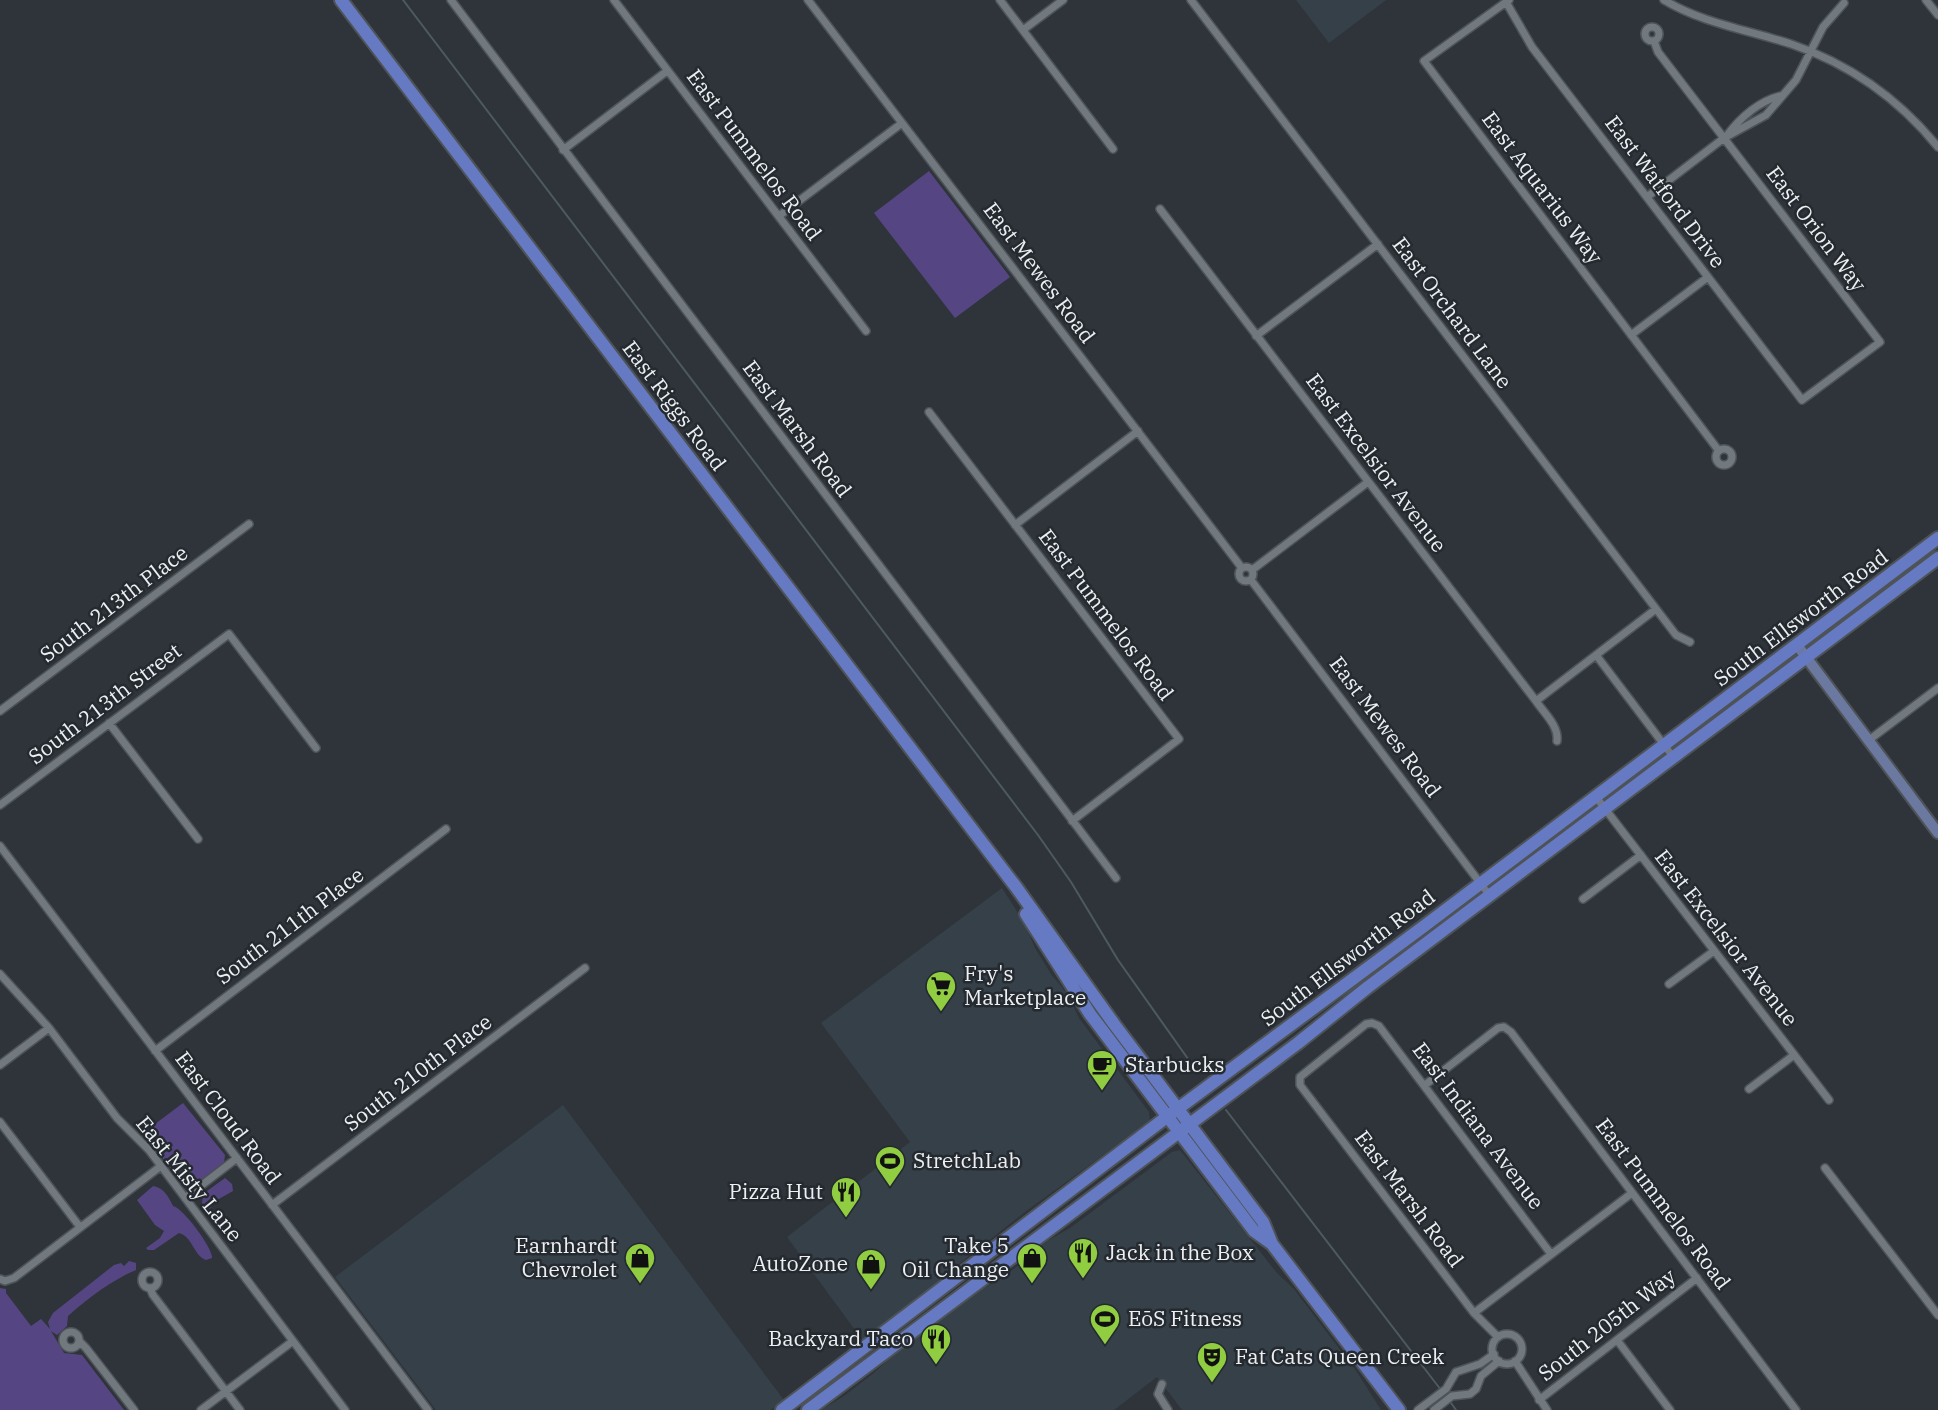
<svg xmlns="http://www.w3.org/2000/svg" width="1938" height="1410" font-family="'IBM Plex Serif',serif">
  <rect width="100%" height="100%" fill="#2f343a"/>
  <path fill="#354049" d="M1296 0H1386L1329 43Z
    M1002 888 1025 924 1035 948 1051 974 1066 992 1079 1018 1149 1112 1150 1121 1025 1212 945 1275 924 1295 863 1341 787 1237 910 1142 821 1023Z
    M563 1105 784 1400 771 1410H436L335 1277Z
    M1180 1150 1277 1273 1294 1289 1357 1372 1381 1410H1182L1157 1377 1114 1410H821L844 1396 875 1372 895 1353 975 1293 1000 1279 1026 1260 1047 1241 1070 1228 1172 1152Z"/>
  <path fill="#554683" d="M929 171 1010 277 955 318 874 213Z
    M183 1103 225 1155 224 1162 190 1188 185 1187 143 1133Z
    M225 1178 232 1184 233 1191 217 1200 210 1209H206L202 1204 203 1194Z
    M153 1186C164 1188 168 1196 173 1206 183 1208 213 1248 212 1258L206 1260C193 1255 193 1237 179 1233L154 1250H148L146 1248 160 1238 164 1231 155 1225 137 1200Z
    M129 1261 136 1263V1270C112 1280 88 1298 68 1316L67 1326 57 1335 51 1331 64 1353 82 1355 124 1410H0V1288L6 1289V1293L31 1326 41 1319 50 1329 48 1322 53 1313 114 1265 121 1263 124 1266Z"/>
  <g fill="none" stroke-linecap="round" stroke-linejoin="round">
    <path stroke="#4d5b5c" stroke-width="2" d="M403 0 1038 835 1071 882 1118 960 1198 1073
      M1226 1110 1441 1390
      M1449 1400 1456 1410"/>
    <g stroke="#4e5358" stroke-width="10">
      <path id="street" d="M451 0 1116 878
        M614 0 866 331
        M808 0 1242 568
        M1000 0 1113 149
        M1191 0 1676 635 1690 642
        M1509 0 1424 61 1719 451
        M1664 0C1702 23 1748 30 1791 44 1850 64 1898 98 1938 147
        M1926 0 1938 15
        M1506 2 1532 47 1802 400 1880 342 1658 52 1654 41
        M1645 34a7 7 0 1 1 14 0a7 7 0 1 1-14 0Z
        M1023 30 1063 0
        M1725 138C1739 119 1757 102 1780 96
        M563 150 667 71
        M1647 197 1724 138 1766 115 1796 80 1823 27 1844 3
        M1160 209 1536 701C1544 713 1559 726 1557 741
        M779 216 902 123
        M1631 335 1708 277
        M1256 336 1378 244
        M929 412 1179 739 1072 821
        M1716 457a8 8 0 1 1 16 0a8 8 0 1 1-16 0Z
        M1015 525 1138 431
        M1239 574a7 7 0 1 1 14 0a7 7 0 1 1-14 0Z
        M1252 570 1368 482
        M1251 580 1490 896
        M1596 655 1674 758
        M1536 701 1656 609
        M0 711 249 524
        M109 723 198 839
        M1869 740 1938 688
        M1596 797 1829 1100
        M0 805 229 634 316 748
        M0 846 428 1410
        M1583 899 1641 855
        M0 974 49 1028 117 1118 149 1150 345 1410
        M1669 984 1714 951
        M155 1051 446 829
        M0 1065 49 1028
        M1425 1085 1498 1028 1504 1027 1511 1032 1796 1410
        M1749 1089 1794 1055
        M0 1122 80 1227
        M1825 1168 1938 1315
        M185 1198 237 1158
        M272 1205 585 968
        M142 1280a8 8 0 1 1 16 0a8 8 0 1 1-16 0Z
        M0 1279 5 1281 14 1278 161 1166
        M150 1288 153 1295 240 1410
        M1474 1313 1632 1193
        M63 1340a8 8 0 1 1 16 0a8 8 0 1 1-16 0Z
        M1492 1349a15 15 0 1 1 30 0a15 15 0 1 1-30 0Z
        M1498 1337 1474 1313 1300 1085V1077L1366 1024 1372 1023 1379 1026 1551 1254
        M1617 1340 1670 1410
        M79 1341 86 1348 134 1410
        M1515 1361 1547 1410
        M1162 1384 1158 1394 1168 1410
        M1539 1400 1697 1278
        M201 1410 293 1341
        M1418 1410 1446 1389 1456 1372 1480 1364 1494 1354
        M1434 1410 1452 1396 1470 1394 1476 1389 1481 1376 1499 1361"/>
    </g>
    <g stroke="#4e5358" stroke-width="14">
      <path id="secondary" d="M1797 645 1938 833"/>
    </g>
    <g stroke="#4e5358" stroke-width="16">
      <path id="primary" d="M341 0 1016 887 1114 1024 1263 1222 1272 1244 1399 1410
        M1026 914 1090 1014 1254 1231 1272 1244
        M782 1410 1168 1116 1423 927 1938 538
        M808 1410 1298 1043 1368 987 1938 558"/>
    </g>
    <use href="#street" stroke="#71787e" stroke-width="7"/>
    <use href="#secondary" stroke="#6b79a0" stroke-width="10"/>
    <use href="#primary" stroke="#667ac3" stroke-width="12"/>
  </g>
  <defs>
    <g id="supermarket-pin" transform="scale(1.575)"><path d="M0 17L-7.5 6A9.5 9.5 0 1 1 7.5 6Z" fill="#90cd41" stroke="#252a30"/><path d="M-6-5.5h2.5l.6 2H6L4.5 2H-2.5L-4.4-4H-6ZM-1.5 3.2a1.3 1.3 0 1 0 .1 0ZM3 3.2a1.3 1.3 0 1 0 .1 0Z" fill="#111"/></g>
    <g id="cafe-pin" transform="scale(1.575)"><path d="M0 17L-7.5 6A9.5 9.5 0 1 1 7.5 6Z" fill="#90cd41" stroke="#252a30"/><path d="M-5.5-4.5H6V0H3Q3 3.5 0 3.5H-2.5Q-5.5 3.5-5.5 0ZM3-3.2v2h1.7v-2ZM-6 4.5H4V6H-6Z" fill="#111"/></g>
    <g id="stadium-pin" transform="scale(1.575)"><path d="M0 17L-7.5 6A9.5 9.5 0 1 1 7.5 6Z" fill="#90cd41" stroke="#252a30"/><path d="M0-5a6.5 5 0 1 0 0 10a6.5 5 0 1 0 0-10ZM-3.5-1.8h7v3.6h-7Z" fill="#111"/></g>
    <g id="restaurant-pin" transform="scale(1.575)"><path d="M0 17L-7.5 6A9.5 9.5 0 1 1 7.5 6Z" fill="#90cd41" stroke="#252a30"/><path d="M-5-6h1v4h1v-4h1v4h1v-4h1v5L-1.5 .5V6h-2V.5L-5-1ZM5-6V6H3V1.5H1.5Q1.5-4 5-6Z" fill="#111"/></g>
    <g id="shop-pin" transform="scale(1.575)"><path d="M0 17L-7.5 6A9.5 9.5 0 1 1 7.5 6Z" fill="#90cd41" stroke="#252a30"/><path d="M-5-2.5h2.3a2.7 3.5 0 0 1 5.4 0H5L5.5 6h-11ZM-1.5-2.5h3a1.5 2.3 0 0 0-3 0Z" fill="#111"/></g>
    <g id="theatre-pin" transform="scale(1.575)"><path d="M0 17L-7.5 6A9.5 9.5 0 1 1 7.5 6Z" fill="#90cd41" stroke="#252a30"/><path d="M-5-5.5Q0-4 5-5.5V0Q5 5 0 6Q-5 5-5 0ZM-3.3-2.5H-1v1.5H-3.3ZM1-2.5H3.3v1.5H1ZM-2.8 1Q0 5.5 2.8 1Z" fill="#111"/></g>
  </defs>
  <g fill-rule="evenodd">
    <use href="#supermarket-pin" x="941" y="986"/>
    <use href="#cafe-pin" x="1102" y="1065"/>
    <use href="#stadium-pin" x="890" y="1161"/>
    <use href="#restaurant-pin" x="846" y="1192"/>
    <use href="#restaurant-pin" x="1083" y="1253"/>
    <use href="#shop-pin" x="640" y="1258"/>
    <use href="#shop-pin" x="1032" y="1258"/>
    <use href="#shop-pin" x="871" y="1264"/>
    <use href="#stadium-pin" x="1105" y="1319"/>
    <use href="#restaurant-pin" x="936" y="1339"/>
    <use href="#theatre-pin" x="1212" y="1357"/>
  </g>
  <g text-anchor="middle" stroke-width="5" stroke-linejoin="round" paint-order="stroke">
    <g font-size="21" fill="#ecf0f3" stroke="#252a30">
      <text transform="translate(754 155) rotate(53)" y="7">East Pummelos Road</text>
      <text transform="translate(1542 188) rotate(53)" y="7">East Aquarius Way</text>
      <text transform="translate(1665 192) rotate(53)" y="7">East Watford Drive</text>
      <text transform="translate(1816 229) rotate(53)" y="7">East Orion Way</text>
      <text transform="translate(1039 273) rotate(53)" y="7">East Mewes Road</text>
      <text transform="translate(1452 313) rotate(53)" y="7">East Orchard Lane</text>
      <text transform="translate(674 406) rotate(53)" y="7">East Riggs Road</text>
      <text transform="translate(797 429) rotate(53)" y="7">East Marsh Road</text>
      <text transform="translate(1376 463) rotate(53)" y="7">East Excelsior Avenue</text>
      <text transform="translate(114 604) rotate(-37)" y="7">South 213th Place</text>
      <text transform="translate(1106 615) rotate(53)" y="7">East Pummelos Road</text>
      <text transform="translate(1801 618) rotate(-37)" y="7">South Ellsworth Road</text>
      <text transform="translate(105 704) rotate(-37)" y="7">South 213th Street</text>
      <text transform="translate(1385 727) rotate(53)" y="7">East Mewes Road</text>
      <text transform="translate(290 926) rotate(-37)" y="7">South 211th Place</text>
      <text transform="translate(1726 938) rotate(52)" y="7">East Excelsior Avenue</text>
      <text transform="translate(1348 958) rotate(-37)" y="7">South Ellsworth Road</text>
      <text transform="translate(418 1073) rotate(-37)" y="7">South 210th Place</text>
      <text transform="translate(228 1118) rotate(53)" y="7">East Cloud Road</text>
      <text transform="translate(1478 1126) rotate(53)" y="7">East Indiana Avenue</text>
      <text transform="translate(189 1179) rotate(51)" y="7">East Misty Lane</text>
      <text transform="translate(1409 1199) rotate(53)" y="7">East Marsh Road</text>
      <text transform="translate(1663 1204) rotate(53)" y="7">East Pummelos Road</text>
      <text transform="translate(1607 1325) rotate(-38)" y="7">South 205th Way</text>
    </g>
    <g font-size="21" fill="#ecf0f3" stroke="#252a30" text-anchor="start">
      <text x="964" y="981">Fry's<tspan x="964" dy="24">Marketplace</tspan></text>
      <text x="1125" y="1072">Starbucks</text>
      <text x="913" y="1168">StretchLab</text>
      <text x="823" y="1199" text-anchor="end">Pizza Hut</text>
      <text x="617" y="1253" text-anchor="end">Earnhardt<tspan x="617" dy="24">Chevrolet</tspan></text>
      <text x="1009" y="1253" text-anchor="end">Take 5<tspan x="1009" dy="24">Oil Change</tspan></text>
      <text x="1106" y="1260">Jack in the Box</text>
      <text x="848" y="1271" text-anchor="end">AutoZone</text>
      <text x="1128" y="1326">EōS Fitness</text>
      <text x="913" y="1346" text-anchor="end">Backyard Taco</text>
      <text x="1235" y="1364">Fat Cats Queen Creek</text>
    </g>
  </g>
</svg>
